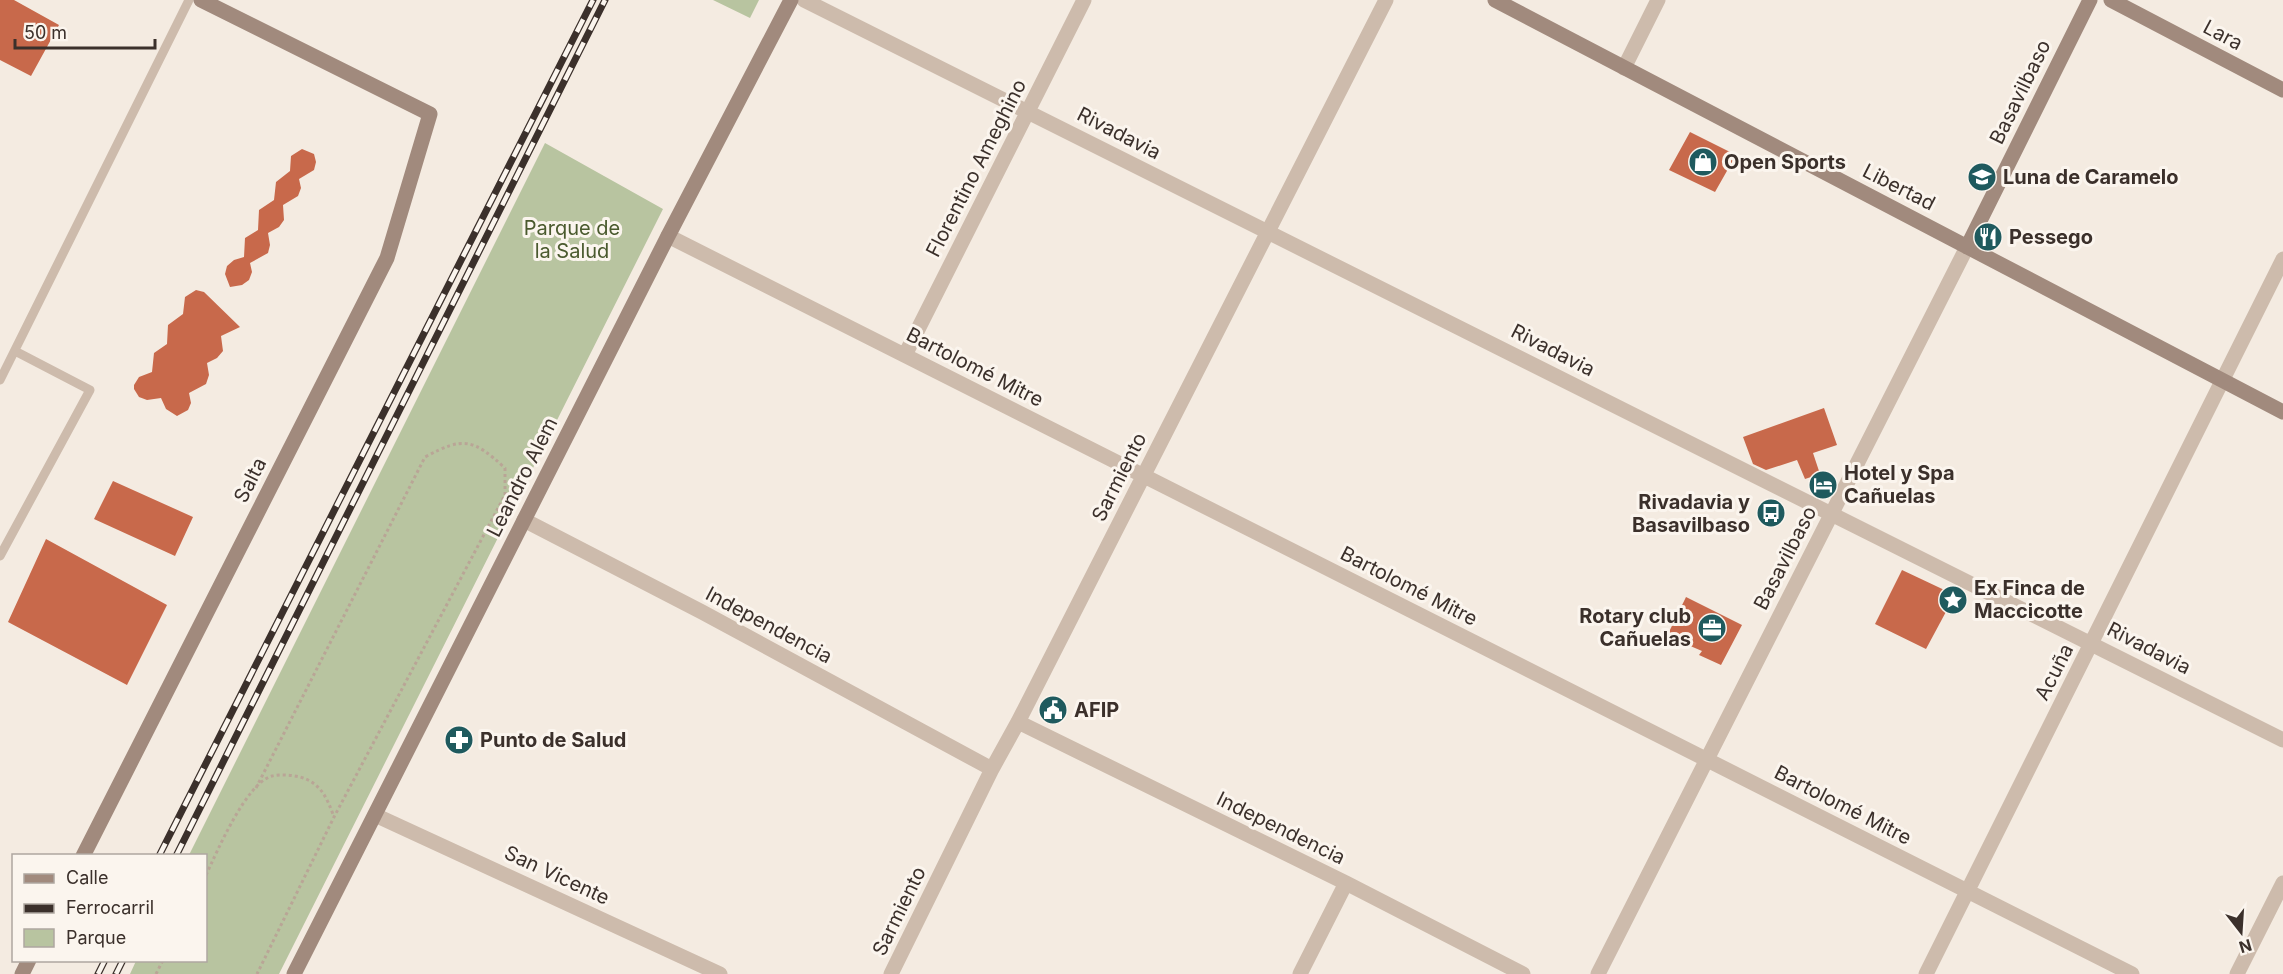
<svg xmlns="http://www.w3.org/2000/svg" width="2283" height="974" font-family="Inter,sans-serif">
  <rect width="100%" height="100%" fill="#f4ebe1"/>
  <path fill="#b8c4a0" d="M713 0H759L750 18Z
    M545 143 663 209 279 974H130L136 961 206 960V856L189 855Z"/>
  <path fill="#c8694b" d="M0 0H14L59 25 31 76 0 60Z
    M1690 132 1736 155 1715 192 1669 170Z
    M302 149 314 154 316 162 314 170 299 179 301 188 298 196 283 205 284 220 279 227 268 233 270 245 268 253 250 263 252 272 249 280 242 285 230 287 225 274 227 266 234 260 244 257 245 238 258 230 259 210 274 200 276 182 290 171 291 156Z
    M196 290 204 292 240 327 221 336 223 351 217 358 207 363 209 375 206 384 189 393 191 403 188 410 177 416 166 409 161 398 147 400 139 397 134 389V385L139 377 152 372 154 353 167 344 168 325 183 314 185 297Z
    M1824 408 1837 445 1813 453 1820 474 1805 479 1797 460 1766 470 1753 464 1743 437Z
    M113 481 193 517 175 556 94 519Z
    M46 539 167 605 127 685 8 622Z
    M1902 570 1955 595 1926 649 1875 624Z
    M1686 597 1742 625 1721 665 1699 655 1702 651 1667 636Z"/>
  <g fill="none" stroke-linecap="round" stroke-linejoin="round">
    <path stroke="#b9a596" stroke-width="3" stroke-dasharray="3 3" stroke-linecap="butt" d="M256 788 425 457C464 436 473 439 505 468V495L334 817 257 974
      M206 875C217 852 246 783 272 776 280 774 292 775 300 777 321 783 327 798 334 817
      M156 974 163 960"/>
    <path stroke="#cdbbac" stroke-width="9" d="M0 380 189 0
      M0 556 90 390 15 351"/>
    <path stroke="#cdbbac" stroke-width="15" d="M804 0 2283 740
      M1624 68 1658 0
      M668 236 2132 974
      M905 355 1084 0
      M524 520 702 612 992 769
      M1018 722 1346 883 1523 974
      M375 815 720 974
      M891 974 992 769 1018 722 1386 0
      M1300 974 1346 883
      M1598 974 1967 247
      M1926 974 2283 259
      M2237 974 2283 883"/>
    <path stroke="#a18a7d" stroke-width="15" d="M1495 0 2283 412
      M2111 0 2283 90
      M1967 247 2090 0
      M83 856 387 258 430 114 201 0
      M22 974 29 960
      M294 974 668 236 791 0"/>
    <g stroke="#3b302b" stroke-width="7">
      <path id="rail" d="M159 856 593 0
        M176 856 605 0
        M98 974 105 960
        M116 974 123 960"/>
    </g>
    <use href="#rail" stroke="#fbf5ee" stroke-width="4.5" stroke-dasharray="14" stroke-linecap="butt"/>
  </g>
  <defs>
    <g id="shop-disc" transform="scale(1.5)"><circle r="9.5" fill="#1f5a5e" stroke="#fbf5ee"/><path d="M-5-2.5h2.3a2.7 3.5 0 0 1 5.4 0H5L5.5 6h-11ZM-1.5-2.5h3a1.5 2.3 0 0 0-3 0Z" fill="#fff"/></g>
    <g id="school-disc" transform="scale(1.5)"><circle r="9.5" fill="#1f5a5e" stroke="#fbf5ee"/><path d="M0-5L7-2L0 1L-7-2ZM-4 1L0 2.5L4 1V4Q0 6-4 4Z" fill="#fff"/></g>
    <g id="restaurant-disc" transform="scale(1.5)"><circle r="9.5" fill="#1f5a5e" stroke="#fbf5ee"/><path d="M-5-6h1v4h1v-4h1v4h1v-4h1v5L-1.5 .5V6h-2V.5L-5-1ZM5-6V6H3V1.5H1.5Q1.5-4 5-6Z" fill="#fff"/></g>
    <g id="hotel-disc" transform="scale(1.5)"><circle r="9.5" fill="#1f5a5e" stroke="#fbf5ee"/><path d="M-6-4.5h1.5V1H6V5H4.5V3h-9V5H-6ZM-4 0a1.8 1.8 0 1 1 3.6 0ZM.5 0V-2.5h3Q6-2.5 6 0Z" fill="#fff"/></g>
    <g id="bus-disc" transform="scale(1.5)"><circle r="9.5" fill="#1f5a5e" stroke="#fbf5ee"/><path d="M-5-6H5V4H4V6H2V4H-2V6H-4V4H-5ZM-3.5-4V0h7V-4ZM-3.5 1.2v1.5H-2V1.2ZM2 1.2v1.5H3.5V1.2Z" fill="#fff"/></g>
    <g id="sight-disc" transform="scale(1.5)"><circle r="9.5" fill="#1f5a5e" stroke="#fbf5ee"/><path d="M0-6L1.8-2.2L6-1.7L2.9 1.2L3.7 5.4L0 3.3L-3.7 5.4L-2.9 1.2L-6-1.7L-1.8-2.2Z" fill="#fff"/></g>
    <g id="office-disc" transform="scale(1.5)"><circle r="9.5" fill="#1f5a5e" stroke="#fbf5ee"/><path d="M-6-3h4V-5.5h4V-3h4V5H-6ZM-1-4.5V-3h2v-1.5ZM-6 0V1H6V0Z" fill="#fff"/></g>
    <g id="civic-disc" transform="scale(1.5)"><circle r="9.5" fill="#1f5a5e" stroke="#fbf5ee"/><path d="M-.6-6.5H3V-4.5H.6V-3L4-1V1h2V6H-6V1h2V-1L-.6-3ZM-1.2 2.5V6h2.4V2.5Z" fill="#fff"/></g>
    <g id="pharmacy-disc" transform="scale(1.5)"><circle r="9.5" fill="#1f5a5e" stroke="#fbf5ee"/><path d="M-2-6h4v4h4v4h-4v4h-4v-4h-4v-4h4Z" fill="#fff"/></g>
  </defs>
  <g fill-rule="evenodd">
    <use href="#shop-disc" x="1703" y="162"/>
    <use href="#school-disc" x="1982" y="177"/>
    <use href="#restaurant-disc" x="1988" y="237"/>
    <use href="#hotel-disc" x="1823" y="485"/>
    <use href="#bus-disc" x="1771" y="513"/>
    <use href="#sight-disc" x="1953" y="600"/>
    <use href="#office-disc" x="1712" y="628"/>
    <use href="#civic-disc" x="1053" y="710"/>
    <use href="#pharmacy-disc" x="459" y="740"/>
  </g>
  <g text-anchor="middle" stroke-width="6" stroke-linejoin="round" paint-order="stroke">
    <g font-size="20" fill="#3b302b" stroke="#fbf5ee">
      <text transform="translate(2223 35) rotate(28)" y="7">Lara</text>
      <text transform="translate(2020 92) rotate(-64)" y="7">Basavilbaso</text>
      <text transform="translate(1119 133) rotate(27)" y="7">Rivadavia</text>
      <text transform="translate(976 168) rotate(-63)" y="7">Florentino Ameghino</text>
      <text transform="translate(1899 187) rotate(27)" y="7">Libertad</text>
      <text transform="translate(1553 350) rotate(27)" y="7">Rivadavia</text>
      <text transform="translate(975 367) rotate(27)" y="7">Bartolomé Mitre</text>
      <text transform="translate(522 477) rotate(-63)" y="7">Leandro Alem</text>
      <text transform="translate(1119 477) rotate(-63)" y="7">Sarmiento</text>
      <text transform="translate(250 480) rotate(-63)" y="7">Salta</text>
      <text transform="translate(1785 558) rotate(-63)" y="7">Basavilbaso</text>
      <text transform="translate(1409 586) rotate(27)" y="7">Bartolomé Mitre</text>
      <text transform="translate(769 625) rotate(28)" y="7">Independencia</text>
      <text transform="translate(2149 648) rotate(27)" y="7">Rivadavia</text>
      <text transform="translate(2054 672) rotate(-63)" y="7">Acuña</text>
      <text transform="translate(1843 805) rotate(27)" y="7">Bartolomé Mitre</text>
      <text transform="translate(1281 828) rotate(26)" y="7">Independencia</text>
      <text transform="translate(557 875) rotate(25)" y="7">San Vicente</text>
      <text transform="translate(899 911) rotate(-64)" y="7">Sarmiento</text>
    </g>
    <g font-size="20" font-weight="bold" fill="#3b302b" stroke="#fbf5ee" text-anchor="start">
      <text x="1724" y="169">Open Sports</text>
      <text x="2003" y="184">Luna de Caramelo</text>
      <text x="2009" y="244">Pessego</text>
      <text x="1844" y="480">Hotel y Spa<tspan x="1844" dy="23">Cañuelas</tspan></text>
      <text x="1750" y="509" text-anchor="end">Rivadavia y<tspan x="1750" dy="23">Basavilbaso</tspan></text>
      <text x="1974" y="595">Ex Finca de<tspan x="1974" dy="23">Maccicotte</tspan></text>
      <text x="1691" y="623" text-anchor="end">Rotary club<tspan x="1691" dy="23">Cañuelas</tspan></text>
      <text x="1074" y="717">AFIP</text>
      <text x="480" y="747">Punto de Salud</text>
    </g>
    <g font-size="20" fill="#4a5a2e" stroke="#fbf5ee">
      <text x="572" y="235">Parque de<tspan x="572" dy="23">la Salud</tspan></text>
    </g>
  </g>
  <rect x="12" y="854" width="195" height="108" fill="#fbf5ee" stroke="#aea6a0" stroke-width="1.5"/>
  <rect x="24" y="874" width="30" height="9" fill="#a18a7d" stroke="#aea6a0" stroke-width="1.5"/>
  <text x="66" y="884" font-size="18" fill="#3b302b">Calle</text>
  <rect x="24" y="904" width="30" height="9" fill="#3b302b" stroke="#aea6a0" stroke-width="1.5"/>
  <text x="66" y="914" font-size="18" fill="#3b302b">Ferrocarril</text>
  <rect x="24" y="929" width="30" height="18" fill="#b8c4a0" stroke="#aea6a0" stroke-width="1.5"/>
  <text x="66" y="944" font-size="18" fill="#3b302b">Parque</text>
  <g transform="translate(2241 932) rotate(163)" stroke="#fbf5ee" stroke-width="4.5" paint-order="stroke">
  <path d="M0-4.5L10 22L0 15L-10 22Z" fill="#3b302b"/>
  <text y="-9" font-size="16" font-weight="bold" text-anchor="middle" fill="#3b302b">N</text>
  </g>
  <path d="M15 39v9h140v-9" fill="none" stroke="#3b302b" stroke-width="3"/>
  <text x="24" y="39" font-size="18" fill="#3b302b" stroke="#fbf5ee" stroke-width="4.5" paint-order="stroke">50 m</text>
</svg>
